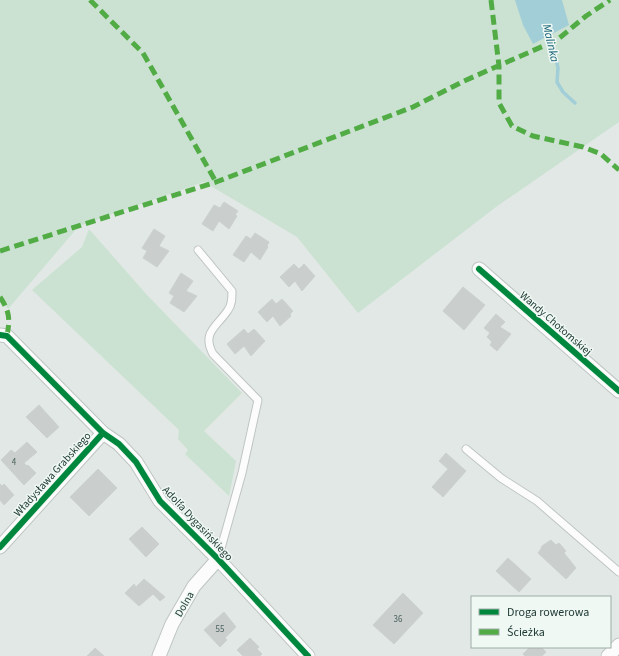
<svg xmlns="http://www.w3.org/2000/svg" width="619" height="656" font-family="'Source Sans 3',sans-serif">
  <rect width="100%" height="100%" fill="#e2e8e5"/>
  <path fill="#cbe2d2" d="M0 0H619V122L496 207 358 313 297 237 204 182 79 226 8 309 0 297Z
    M89 229 147 295 242 393 204 431 236 461 229 496 185 454 188 450 178 439 179 430 32 290 82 247Z"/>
  <path fill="#a2ced8" d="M515 0H562L569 25 533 44 523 25Z"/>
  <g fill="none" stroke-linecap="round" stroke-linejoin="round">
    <path stroke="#a2ced8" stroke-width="3.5" d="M550 32 558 68 557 82 563 92 575 103"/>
  </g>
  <path fill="#cacfcd" stroke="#cbd1ce" d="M224 202 238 211 235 215 237 216 229 229 219 221 213 231 202 224 214 205 220 208Z
    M154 229 165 236 159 246 169 251 157 267 143 258 147 251 142 248Z
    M255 233 269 242 267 246 268 247 260 260 251 252 244 262 233 255 246 236 251 239Z
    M294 264 299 269 304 264 315 276 302 291 295 281 289 287 280 277Z
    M181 273 193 281 186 291 197 296 184 312 170 303 174 296 169 293Z
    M463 287 485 305 464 330 443 311Z
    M272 299 276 304 282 299 293 311 290 314 291 316 280 326 273 316 267 322 258 312Z
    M496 314 505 322 500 327 511 334 497 351 490 345 492 342 487 337 490 333 484 328Z
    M244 329 248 334 254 329 265 341 251 356 244 346 235 354 227 344Z
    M39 405 59 427 47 438 26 417Z
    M27 442 37 452 24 463 27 466 28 465 36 473 24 485 1 460 11 450 15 453Z
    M446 453 466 471 443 497 432 487 448 469 439 461Z
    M98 469 117 488 89 516 70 497Z
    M0 484 2 486 4 484 14 495 4 505 0 500Z
    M142 527 159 544 146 557 129 539Z
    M551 540 556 545 559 543 566 551 564 553 576 568 566 579 538 553 541 549 542 546Z
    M508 558 531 579 519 592 496 571Z
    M144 579 165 597 160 601 153 594 139 606 125 593 134 584 136 587Z
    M403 593 423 613 394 644 373 625Z
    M224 612 236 627 225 638 227 640 220 647 204 630Z
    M250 638 259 647 257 649 262 654 260 656H243L237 650Z
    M530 647H541L546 652 542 656H525L523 654Z
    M95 648 104 656H87Z"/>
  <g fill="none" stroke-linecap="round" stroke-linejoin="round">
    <g stroke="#bfc5c2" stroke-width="9">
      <path id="lane" d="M198 250 232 291C232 298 232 305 228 310 218 326 201 332 213 354L258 400 242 473 218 559
        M466 449 501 478 537 501 619 572"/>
    </g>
    <g stroke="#bfc5c2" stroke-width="15">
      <path id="street" d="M479 269 619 391
        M0 335 7 336 103 433 119 444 136 462 160 501 218 559 308 656
        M0 547 103 433
        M159 656 172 624 194 586 218 559
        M608 656 619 645"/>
    </g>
    <use href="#lane" stroke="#fbfcfb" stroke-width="7"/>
    <use href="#street" stroke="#fbfcfb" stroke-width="13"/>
    <path stroke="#52ac45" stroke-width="5" stroke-dasharray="10 5" stroke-linecap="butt" d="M90 0 143 53 216 182
      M491 0 499 66V103L512 126 533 136 583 147 601 154 619 170
      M0 251 216 182 413 107 464 81 557 40 586 16 610 0
      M0 297C10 312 10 319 7 336"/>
    <g stroke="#f0f8f4" stroke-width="8">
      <path id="cycleway" d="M479 269 619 391
        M0 335 7 336 103 433 119 444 136 462 160 501 218 559 308 656
        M0 547 103 433"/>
    </g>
    <use href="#cycleway" stroke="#00873e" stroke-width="6"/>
  </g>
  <g text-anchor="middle" stroke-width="3" stroke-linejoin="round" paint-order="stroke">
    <g font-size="9" fill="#4b615c">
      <text x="14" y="465">4</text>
      <text x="398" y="622">36</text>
      <text x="220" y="632">55</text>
    </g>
    <g font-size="11" fill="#203b35" stroke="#f0f8f4">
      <text transform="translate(556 323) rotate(41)" y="4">Wandy Chotomskiej</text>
      <text transform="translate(52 474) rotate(-48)" y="4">Władysława Grabskiego</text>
      <text transform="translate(198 523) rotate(47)" y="4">Adolfa Dygasińskiego</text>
      <text transform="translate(184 604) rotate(-60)" y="4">Dolna</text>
    </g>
    <g font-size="12" font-style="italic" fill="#196578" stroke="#f0f8f4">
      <text transform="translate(551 43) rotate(77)" y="4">Malinka</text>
    </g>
  </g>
  <rect x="471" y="596" width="140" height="52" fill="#f0f8f4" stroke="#9daca8"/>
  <rect x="479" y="609" width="20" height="6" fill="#00873e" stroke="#9daca8"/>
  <text x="507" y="616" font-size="12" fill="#203b35">Droga rowerowa</text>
  <rect x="479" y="629" width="20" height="6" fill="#52ac45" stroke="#9daca8"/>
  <text x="507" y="636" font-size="12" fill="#203b35">Ścieżka</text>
</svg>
